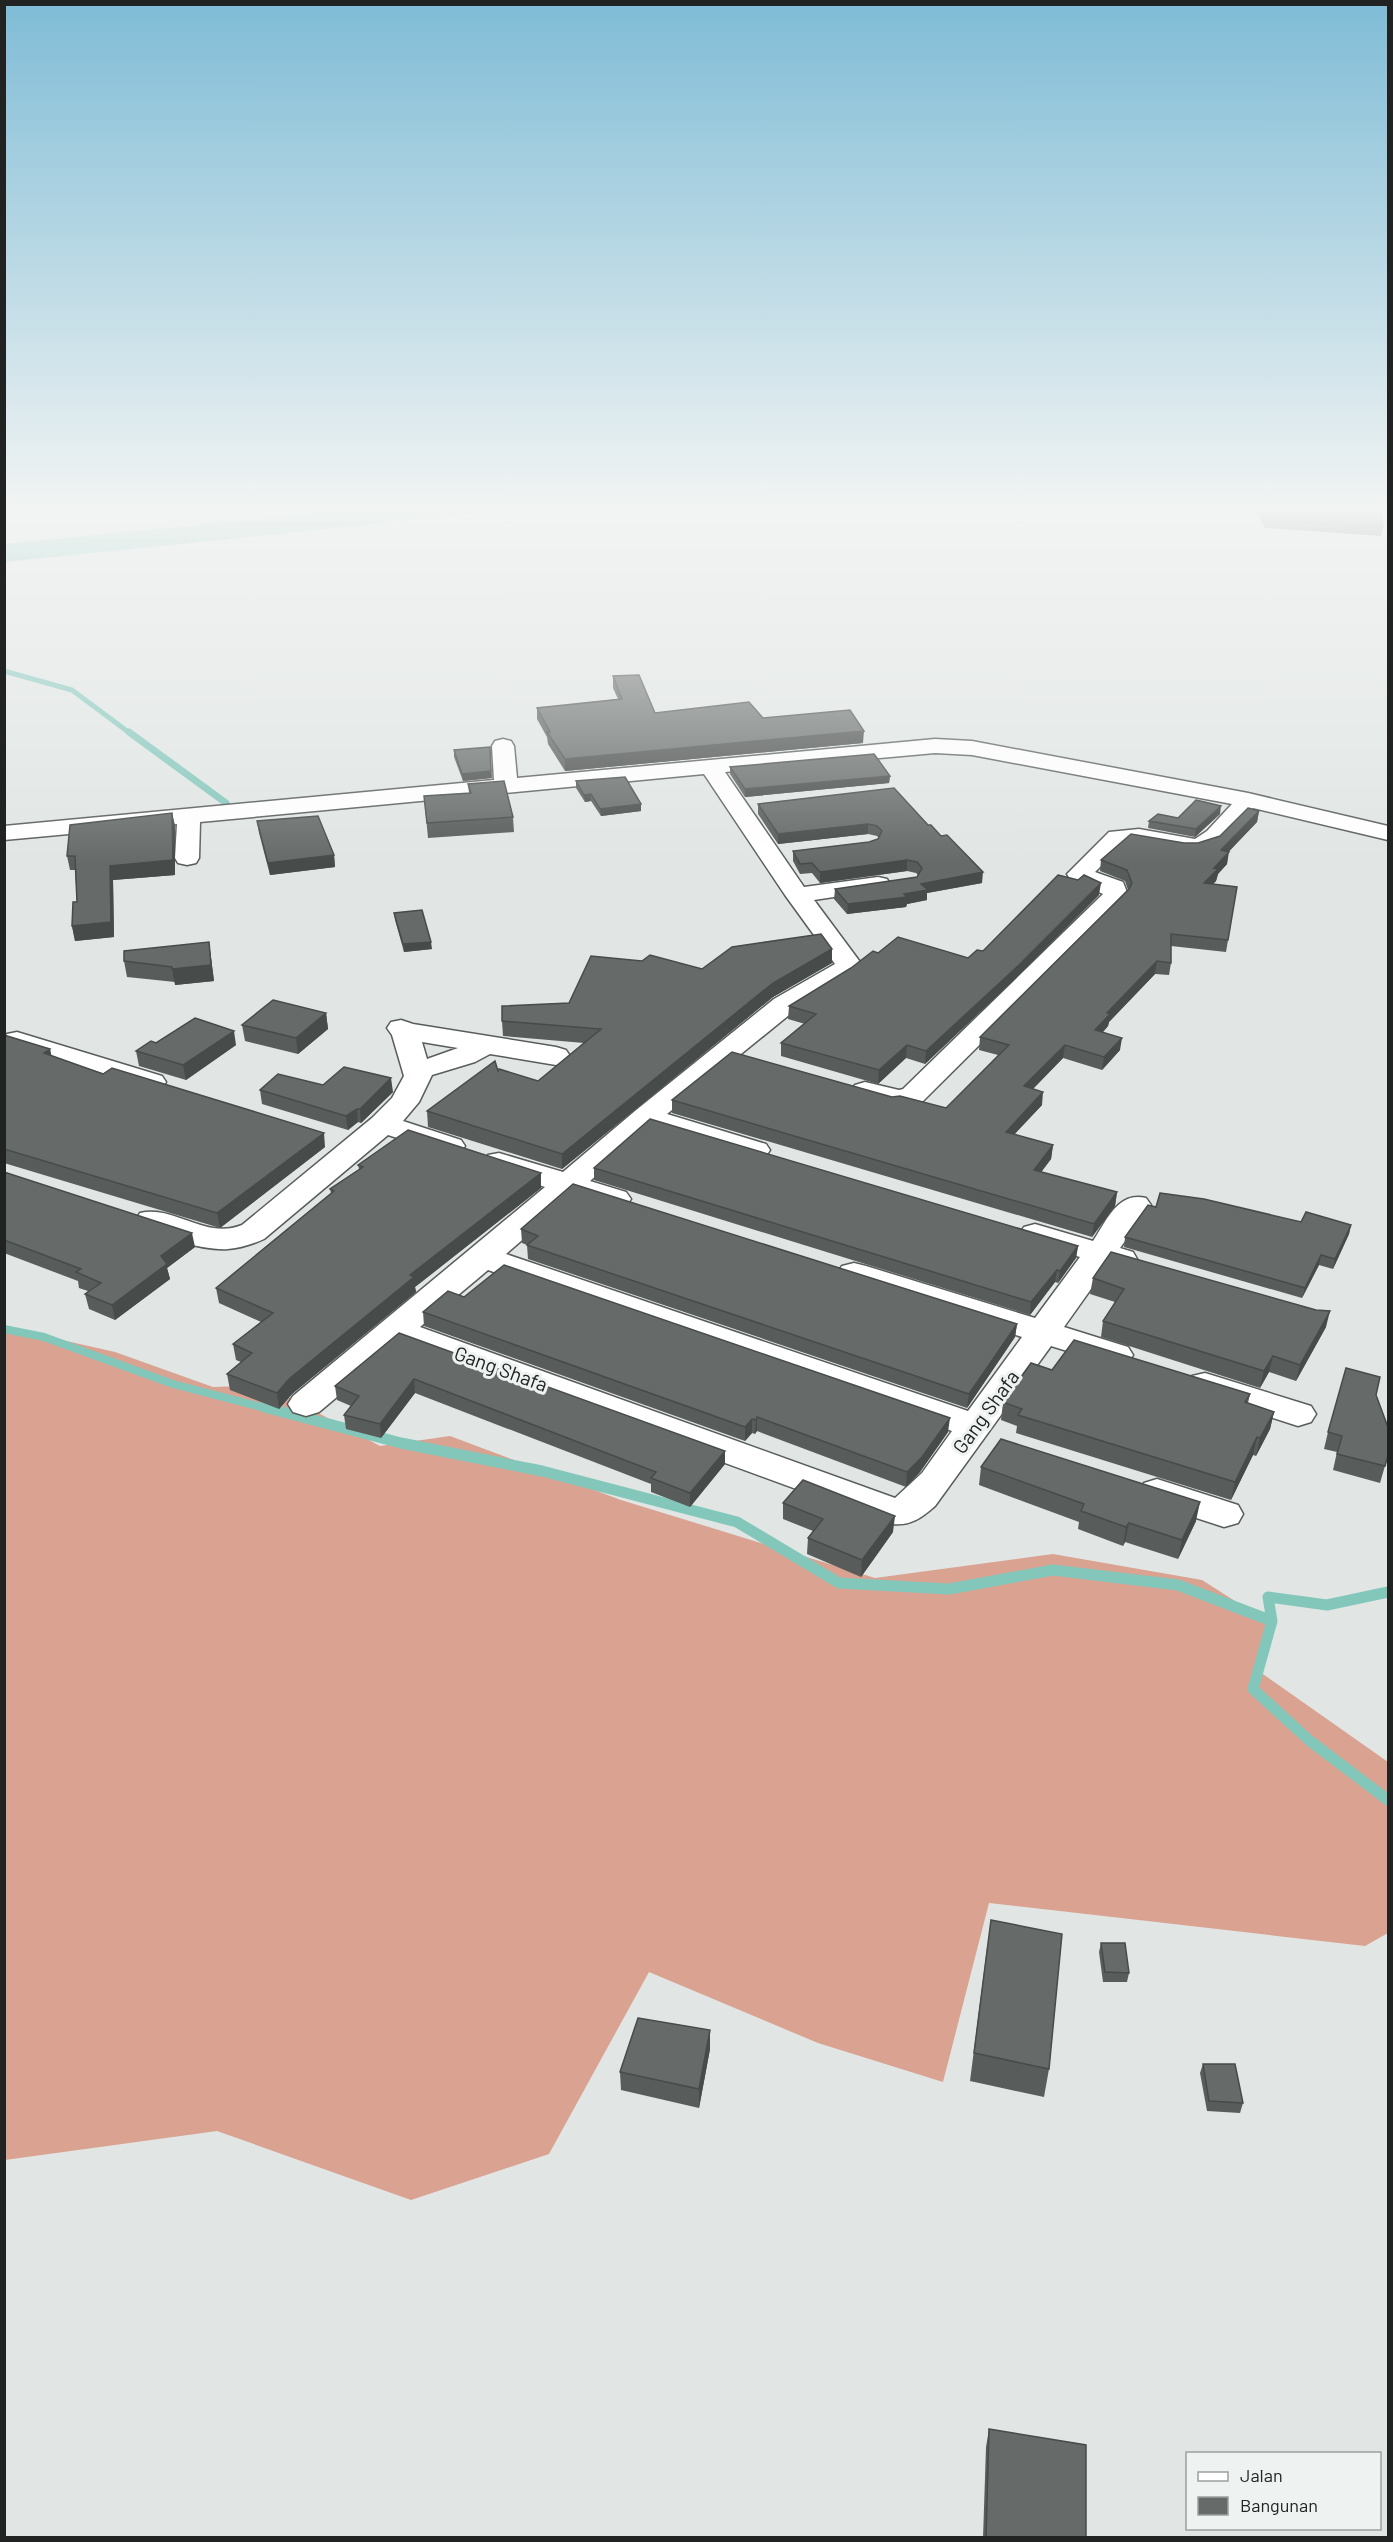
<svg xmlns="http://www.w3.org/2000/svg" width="1393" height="2542" font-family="Barlow,sans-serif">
  <rect width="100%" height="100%" fill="#e1e6e5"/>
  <path fill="#d9a291" d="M5 1332 31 1333 115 1352 213 1387 266 1385 380 1446 450 1436 621 1500 875 1578 1053 1554 1202 1580 1271 1624 1272 1621 1260 1672 1388 1762V1933L1365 1946 989 1903 943 2082 818 2043 649 1972 549 2154 411 2200 217 2131 5 2160Z"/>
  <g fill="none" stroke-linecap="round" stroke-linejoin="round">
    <path stroke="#83c7bb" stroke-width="5" d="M4 671 72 690 131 734"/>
    <path stroke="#83c7bb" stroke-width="7" d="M129 732 226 803"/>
    <path stroke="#83c7bb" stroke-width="8" d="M4 1329 44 1337 173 1384 269 1409"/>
    <path stroke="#83c7bb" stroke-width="11" d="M264 1407 401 1443 542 1471 737 1522 839 1583 949 1589 1053 1570 1178 1585 1272 1621 1268 1597 1327 1605 1388 1592
      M1272 1621 1253 1689 1310 1741 1388 1800"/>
    <path fill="#83c7bb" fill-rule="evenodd" d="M389 506H486L482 512 472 514 4 562V544Z"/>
    <g stroke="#585c5b" stroke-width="3">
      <path id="minor" d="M503 739 511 741 514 746 517 778 935 739 972 741 1248 793 1388 826V840L1253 808C1226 840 1212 861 1167 850 1153 846 1139 842 1124 843L1095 872 1123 882 1128 895 1125 900 923 1101 902 1109 855 1097 850 1091 855 1085 865 1082 899 1090 903 1089 1103 894 1070 879 1067 874 1109 832 1139 829 1195 839 1207 831 1232 804 972 755 935 753 725 772 804 887 878 877 887 879 890 884 887 889 814 900 863 966 859 972 794 1011 667 1114 766 1144 770 1150 766 1156 755 1159 650 1128 590 1181 626 1192 631 1199 626 1206 615 1208 573 1196 506 1254 968 1411 1022 1337 842 1280 837 1273 842 1266 854 1263 866 1266 1035 1318 1080 1257 1024 1241 1019 1234 1024 1227 1035 1224 1093 1241C1107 1220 1118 1191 1146 1198L1151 1205 1120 1248 1133 1252 1137 1259 1133 1266 1121 1269 1108 1265 1064 1327 1128 1347 1133 1355 1128 1363 1116 1366 1051 1346 935 1506C921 1518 911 1526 892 1524L400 1344 319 1412 306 1416 293 1412 288 1404 293 1396 545 1187 488 1169 484 1162 488 1155 499 1153 563 1172 635 1111 774 999 835 964 785 895 704 774 200 822 199 858 196 863 187 865 178 863 175 858 177 824 4 840V826L494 780 492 746 495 741ZM488 1270 952 1431 922 1473 895 1498 420 1327Z
        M401 1020 413 1024 556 1047 566 1050 570 1056 566 1062 556 1065 490 1054 475 1062 432 1075 419 1102 403 1121 461 1140 465 1146 461 1152 450 1155 388 1135 264 1239C253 1244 241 1248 228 1249 207 1251 146 1236 135 1220L140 1213C175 1205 205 1240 242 1225L372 1118 392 1098 404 1076 392 1035 387 1028 391 1022ZM422 1042 458 1048 427 1059Z
        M17 1032 162 1076 166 1082 162 1088 152 1091 7 1046 4 1038 7 1034Z
        M1205 1373 1311 1406 1316 1414 1311 1422 1298 1426 1192 1392 1187 1384 1192 1376Z
        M1157 1479 1238 1505 1243 1514 1238 1523 1224 1527 1144 1501 1138 1492 1144 1483Z"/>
    </g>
    <use href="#minor" fill="#fff" fill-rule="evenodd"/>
  </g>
  <path fill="#585c5b" d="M1253 506H1381L1383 527 1381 536 1265 528Z
    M613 676 655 713 763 718 863 743 565 771 548 744 547 737 537 719V708L618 699 613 688Z
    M490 747 492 778 463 781 454 757V750Z
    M730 767 890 776 889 783 745 797 730 774Z
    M576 781 641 811 601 816 591 801 585 802 576 788Z
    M468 784 513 817 514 832 428 838 424 796 469 793Z
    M894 788 982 883 927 893V900L907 904 906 907 847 914 834 899 835 889 917 877 918 875 916 873 907 871 820 883 812 873 800 874 793 861V851L869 842 879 838 877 836 868 834 778 844 758 814V804Z
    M1259 811 1257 822 1228 852 1227 864 1218 874 1216 881 1213 884 1237 887 1226 952 1171 946V963L1169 975 1155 974 1109 1022 1108 1026 1103 1032 1120 1050 1102 1070 1063 1058 1033 1089 1042 1105 1014 1135 1053 1145 1051 1159 1041 1172 1117 1192 1115 1206 1092 1237 672 1113V1100L892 1097 946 1108 998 1055 979 1050 980 1037 1128 890 1125 881 1100 871 1101 860 1184 843H1198L1220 836Z
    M172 813 175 826V875L113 880 114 937 75 941 72 926 77 902 75 870H70L67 856Z
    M1220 814 1195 837 1148 828 1149 821Z
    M257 821 334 855 335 867 270 875 259 833Z
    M1099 895 1017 977 925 1064 906 1058 878 1084 781 1056V1043L805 1024 788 1019 789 1006 878 953 968 958Z
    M394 913 432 949 404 952 395 920Z
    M209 942 214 981 175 985V982L127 977 124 961Z
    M832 949V963L773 997 562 1169 428 1127 427 1111 498 1071 538 1081 584 1043 503 1036 502 1021 569 1003 702 969Z
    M326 1013 328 1029 298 1054 245 1041 242 1025Z
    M4 1035 50 1049 51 1056 325 1147 220 1228 4 1163Z
    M156 1043 236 1045 186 1080 139 1066 136 1051Z
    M323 1085 393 1092 361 1123 358 1122 348 1130 262 1104 260 1090Z
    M358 1165 541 1173V1188L415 1287 416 1292 292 1394 279 1409 230 1390 227 1374 241 1362 236 1360 233 1344 261 1322 219 1303 216 1288 331 1193 330 1189 359 1169Z
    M594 1168 1078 1246 1076 1258 1058 1283 1055 1282 1030 1315 594 1180Z
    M4 1172 195 1247 167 1268 170 1279 115 1320 89 1309 85 1294 88 1291 79 1288 78 1281 4 1253Z
    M1156 1207 1301 1222 1351 1225 1349 1234 1333 1269 1319 1265 1302 1298 1124 1247 1125 1237Z
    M521 1229 1017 1324 1015 1337 967 1408 528 1259 527 1245 522 1243Z
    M1093 1278 1326 1327 1296 1381 1269 1372 1260 1388 1101 1337 1103 1321 1115 1302 1090 1294Z
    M464 1297 948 1432 920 1472 906 1487 757 1431 755 1434 752 1433 745 1441 424 1326 423 1312Z
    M399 1333 725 1464 690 1507 651 1492V1484L415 1393 381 1438 346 1429 344 1415 351 1406 337 1400 335 1386Z
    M1052 1370 1250 1394 1248 1403 1274 1412 1270 1429 1256 1456 1253 1455 1231 1500 1016 1433 1017 1426 1001 1420 1003 1402Z
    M1376 1395 1389 1452 1380 1483 1333 1470 1337 1452 1324 1449 1328 1432Z
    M981 1467 1196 1521 1178 1559 1125 1542 1123 1546 1078 1529 1079 1522 979 1485Z
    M783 1503 893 1532 861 1577 807 1554 808 1538 813 1531 783 1519Z
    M1101 1943 1129 1973 1127 1982H1103L1099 1952Z
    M987 1948 1049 2069 1044 2097 970 2081Z
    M710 2049 699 2108 621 2090 620 2072Z
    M1203 2064 1243 2103 1240 2113 1207 2111 1200 2073Z
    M989 2429 1086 2538H983L986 2447Z"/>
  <path fill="#474b4a" d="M864 731 863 743 565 771V759Z
    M491 771 492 778 463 781 462 774Z
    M890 776 889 783 745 797V789Z
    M591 794V801L585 802 584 795Z
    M641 804V811L601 816 600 809Z
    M1221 806 1220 814 1195 837 1196 829Z
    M1259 811 1257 822 1219 862 1221 850Z
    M172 813 175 826V875L113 880 114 937 75 941 72 926 110 866Z
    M868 824V834L778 844V834Z
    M1229 852 1227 864 1218 874 1216 881 1202 895 1204 883 1214 868Z
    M334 855 335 867 270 875 268 863Z
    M907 860V871L820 883V872Z
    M983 872 982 883 927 893V900L907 904 906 907 847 914 848 904 904 894 921 884Z
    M1101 883 1099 895 1017 977 925 1064 926 1051Z
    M209 942 214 981 175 985 172 969Z
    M431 942 432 949 404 952 403 944Z
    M832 949V963L773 997 562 1169V1154L773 983Z
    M1157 961 1155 974 1109 1022 1108 1026 1094 1042 1095 1030 1107 1013Z
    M326 1013 328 1029 298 1054 296 1038Z
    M234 1031 236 1045 186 1080 183 1065Z
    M1122 1038 1120 1050 1102 1070 1104 1057Z
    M907 1045 906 1058 878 1084 879 1070Z
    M1065 1045 1063 1058 1023 1099 1024 1086Z
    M50 1049 53 1063 44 1053Z
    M391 1078 393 1092 361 1123 360 1109Z
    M1043 1092 1042 1105 1004 1145 1006 1132Z
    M357 1109 358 1122 348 1130 346 1116Z
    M324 1133 325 1147 220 1228 217 1213Z
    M1053 1145 1051 1159 1033 1183 1034 1170Z
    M541 1173V1188L415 1287 416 1292 292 1394 279 1409 277 1393 289 1379 410 1275Z
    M1117 1192 1115 1206 1092 1237 1094 1224Z
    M1351 1225 1349 1234 1333 1269 1335 1259Z
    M192 1233 195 1247 167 1268 170 1279 115 1320 112 1305 161 1256Z
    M1078 1246 1076 1258 1058 1283 1060 1271Z
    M1321 1255 1319 1265 1302 1298 1305 1288Z
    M1057 1270 1055 1282 1030 1315 1031 1302Z
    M1330 1311 1326 1327 1296 1381 1300 1365Z
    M1017 1324 1015 1337 967 1408 969 1394Z
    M1273 1356 1269 1372 1260 1388 1264 1371Z
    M414 1379 415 1393 381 1438 380 1424Z
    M1274 1412 1270 1429 1256 1456 1260 1438Z
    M757 1417V1431L755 1434 756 1420Z
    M950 1418 948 1432 920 1472 906 1487 907 1472Z
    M752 1419V1433L745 1441V1427Z
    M1257 1437 1253 1455 1231 1500 1235 1482Z
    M725 1451V1464L690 1507V1493Z
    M1200 1502 1196 1521 1178 1559 1182 1540Z
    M895 1516 893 1532 861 1577 862 1560Z
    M1129 1523 1125 1542 1123 1546 1126 1527Z
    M710 2030V2049L699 2108V2089Z"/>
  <path fill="#666b6a" stroke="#474b4a" stroke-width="1.5" d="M1259 506H1381L1383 527 1267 519Z
    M639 675 655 713 749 702 763 718 850 710 864 731 565 759 547 732H550L537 708 622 699 613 676Z
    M490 747 491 771 462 774 454 750Z
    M874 754 890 776 745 789 730 767Z
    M625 777 641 804 600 809 591 794 584 795 576 781Z
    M504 781 513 817 427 823 424 796 471 793 468 784Z
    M894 788 928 825H931L941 836 947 835 983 872 921 884 928 890 904 894 907 897 848 904 835 889 917 877 922 868 917 862 907 860 820 872 812 863 800 864 793 851 869 842 878 839 882 831 877 826 868 824 778 834 758 804Z
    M1196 800 1221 806 1196 829 1149 821 1158 814 1178 818Z
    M1248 808 1259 811 1221 850 1229 852 1214 868 1218 869 1204 883 1237 887 1228 940 1171 934V963L1157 961 1107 1013 1110 1014 1095 1030 1122 1038 1104 1057 1065 1045 1024 1086 1043 1092 1006 1132 1053 1145 1034 1170 1117 1192 1094 1224 672 1100 732 1052 892 1097 900 1096 946 1108 1009 1045 980 1037 1129 889 1132 883 1127 870 1101 860 1131 834 1184 843H1198L1220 836Z
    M172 813 173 860 110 866 111 922 72 926 73 902H77L75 856H67L70 825Z
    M318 816 334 855 268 863 257 821Z
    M1058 875 1078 880 1084 875 1101 883 1019 965 926 1051 907 1045 879 1070 781 1043 816 1014 789 1006 851 968 873 951 878 953 898 937 968 958 977 950 983 951Z
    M422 910 431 942 403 944 394 913Z
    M821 934 832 949 773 983 562 1154 427 1111 495 1061 498 1071 499 1069 538 1081 601 1029 502 1021V1006L569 1003 591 956 642 961 650 955 702 969 732 947Z
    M209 942 211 965 172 969V967L124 961V951Z
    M273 1000 326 1013 296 1038 242 1025Z
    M195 1018 234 1031 183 1065 136 1051 151 1041 156 1043Z
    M4 1035 50 1049 44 1053 103 1074 112 1068 324 1133 217 1213 4 1149Z
    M344 1067 391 1078 360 1109H357L346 1116 260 1090 278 1074 323 1085Z
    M650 1119 1078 1246 1060 1271 1057 1270 1031 1302 594 1168Z
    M408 1130 541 1173 410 1275 414 1277 289 1379 277 1393 227 1374 252 1353 233 1344 273 1313 216 1288 334 1191 330 1189 363 1167 358 1165Z
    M4 1172 192 1233 161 1256 167 1264 112 1305 85 1294 101 1283 76 1272 81 1269 4 1240Z
    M573 1184 1017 1324 969 1394 527 1245 538 1236 521 1229Z
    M1160 1193 1204 1199 1301 1222 1306 1212 1351 1225 1335 1259 1321 1255 1305 1288 1125 1237 1148 1205 1156 1207Z
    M1111 1252 1316 1310 1330 1311 1300 1365 1273 1356 1264 1371 1103 1321 1124 1289 1093 1278Z
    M504 1265 950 1418 922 1457 907 1472 757 1417 756 1420 752 1419 745 1427 423 1312 448 1291 464 1297Z
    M399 1333 725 1451 690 1493 651 1478 656 1472 414 1379 380 1424 344 1415 359 1396 335 1386Z
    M1074 1340 1250 1394 1245 1402 1274 1412 1260 1438 1257 1437 1235 1482 1018 1415 1022 1409 1003 1402 1031 1363 1052 1370Z
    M1346 1368 1380 1377 1376 1395 1389 1430V1452L1385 1466 1337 1454 1342 1436 1328 1432Z
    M1001 1439 1200 1502 1182 1540 1129 1523 1126 1527 1081 1511 1084 1504 981 1467Z
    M803 1480 895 1516 862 1560 808 1538 823 1519 783 1503Z
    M991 1920 1062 1934 1049 2069 974 2053Z
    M1101 1943H1125L1129 1973 1105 1972Z
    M638 2018 710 2030 699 2089 620 2072Z
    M1203 2064H1235L1243 2103 1209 2101Z
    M989 2429 1086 2445V2538H986Z"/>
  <linearGradient id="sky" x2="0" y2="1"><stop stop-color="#7fbcd6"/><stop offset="0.59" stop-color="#f2f4f3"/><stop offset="1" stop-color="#f2f4f3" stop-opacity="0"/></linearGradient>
  <rect width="1393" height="862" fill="url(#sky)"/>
  <g text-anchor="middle" stroke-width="6" stroke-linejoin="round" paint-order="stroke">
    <g font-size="20" fill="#212322" stroke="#eef3f2">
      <text transform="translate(501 1369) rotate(20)" y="7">Gang Shafa</text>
      <text transform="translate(986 1412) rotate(-54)" y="7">Gang Shafa</text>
    </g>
  </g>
  <rect width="1393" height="2542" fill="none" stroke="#212322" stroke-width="12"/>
  <rect x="1186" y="2452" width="195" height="78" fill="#eef3f2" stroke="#9ca09f" stroke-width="1.5"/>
  <rect x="1198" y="2472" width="30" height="9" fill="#ffffff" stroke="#9ca09f" stroke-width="1.5"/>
  <text x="1240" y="2482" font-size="18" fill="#212322">Jalan</text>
  <rect x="1198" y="2497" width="30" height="18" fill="#666b6a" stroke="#9ca09f" stroke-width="1.5"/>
  <text x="1240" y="2512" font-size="18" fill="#212322">Bangunan</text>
</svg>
